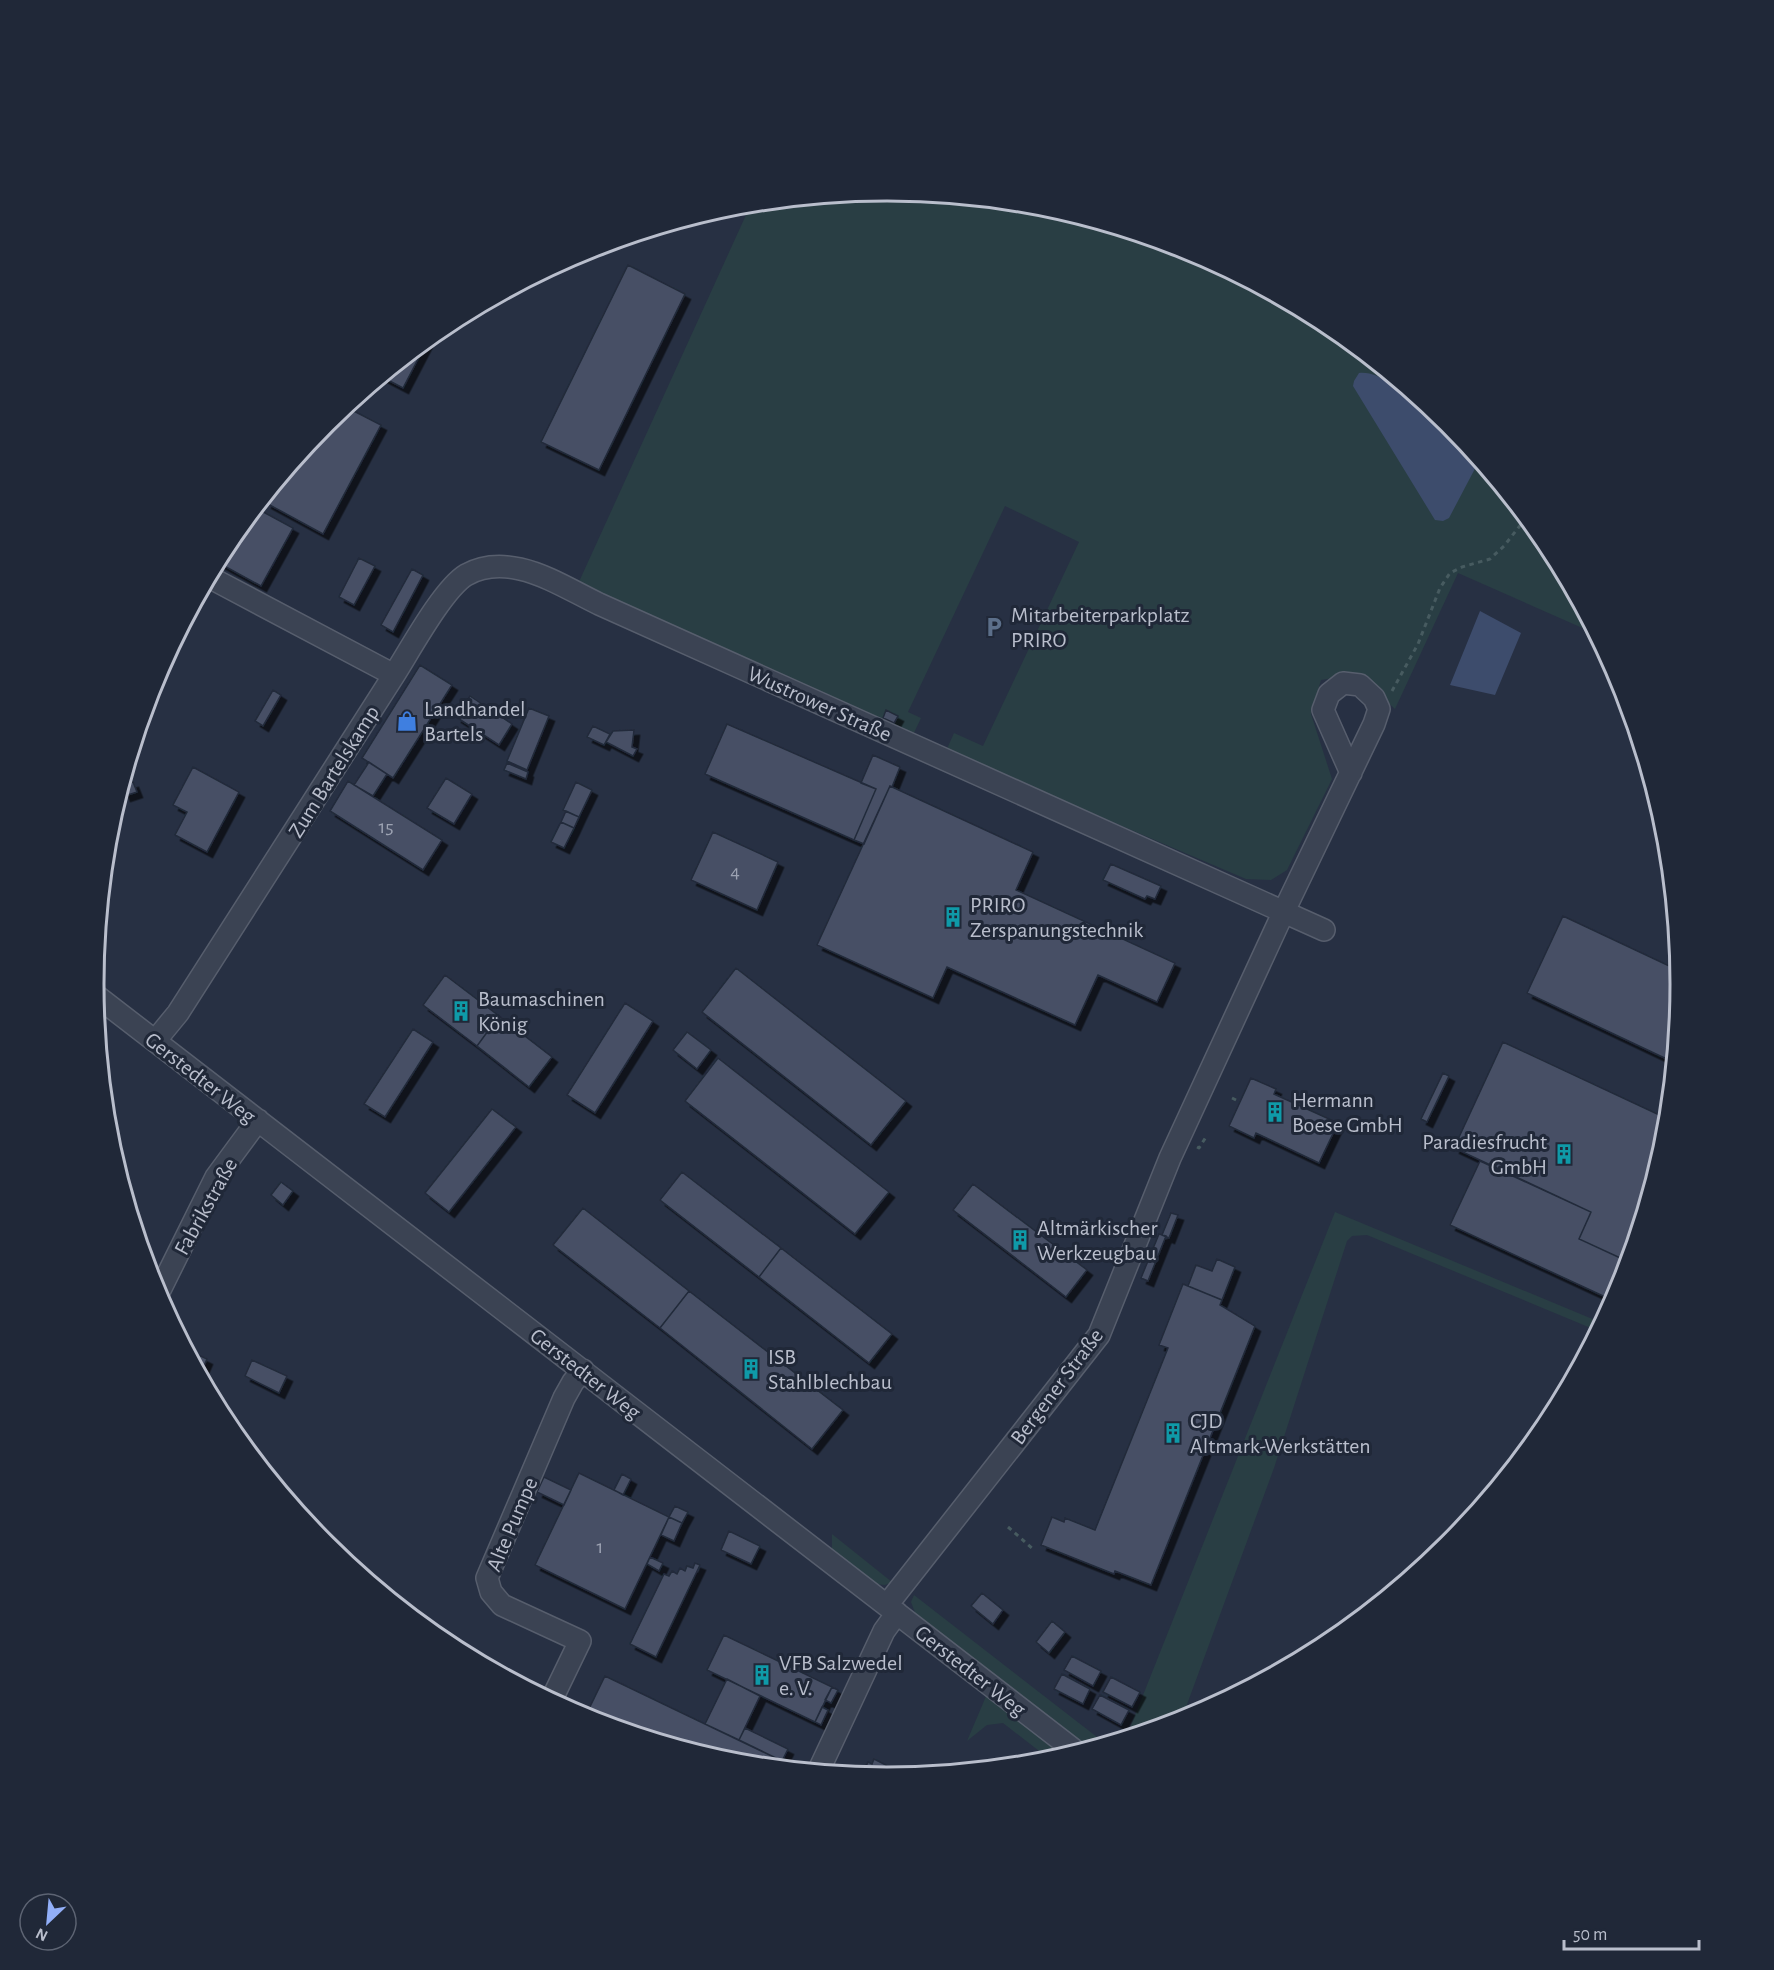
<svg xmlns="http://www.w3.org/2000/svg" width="1774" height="1970" font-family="'Alegreya Sans',sans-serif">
  <defs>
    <filter id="shadow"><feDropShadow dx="5.5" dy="5.5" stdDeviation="0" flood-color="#0009"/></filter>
  </defs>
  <rect width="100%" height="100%" fill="#273043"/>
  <path fill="#293e44" d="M887 191 1042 206 1191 252 1328 325 1449 424 1547 544 1596 634 1458 573 1395 709 1357 674 1321 680 1311 714 1332 779 1287 870 1271 880 1246 879 946 751 954 733 983 746 1079 542 1005 506 908 712 921 718 913 735 578 584 751 204Z
    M1335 1212 1602 1323 1598 1331 1367 1235 1352 1236 1347 1241 1274 1468 1182 1718 1181 1722 1126 1738Z
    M832 1534 892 1582 885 1585 875 1584 832 1553Z
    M914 1595 1106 1744 1087 1750 916 1615 911 1602Z
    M987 1694 1068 1756 1052 1761 1003 1723 987 1725 967 1741Z"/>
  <path fill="#3d4c6c" d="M1359 373C1371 372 1379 377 1389 382 1428 400 1452 428 1479 461L1449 518 1443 521 1435 520 1353 386 1354 381Z
    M1480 611 1521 633 1495 695 1450 685Z"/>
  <path fill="#465065" stroke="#222a3a" stroke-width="1.5" filter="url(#shadow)" d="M628 265 685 294 599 470 541 442Z
    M429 338 403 388 382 377Z
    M346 407 381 425 323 534 266 503 275 485 326 423Z
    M256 508 293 528 261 586 217 562 227 544Z
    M359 558 375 566 354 605 339 597Z
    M412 569 423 575 393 632 381 625Z
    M420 665 452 685 393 778 362 758Z
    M273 690 281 695 263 726 255 721Z
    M470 696 512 724 499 745 456 717Z
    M529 708 549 716 527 770 507 761Z
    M886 710 898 716 894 723 883 718Z
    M727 724 876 789 854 840 705 774Z
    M593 726 610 734 604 745 587 737Z
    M634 730 632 747 637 749 633 756 606 742 613 731Z
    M873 755 900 767 892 787 890 786 864 844 854 840 876 789 861 783Z
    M369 762 387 774 373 796 354 785Z
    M507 763 528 772 526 779 504 770Z
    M193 767 239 792 207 852 175 835 187 812 173 805Z
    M446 778 472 794 454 824 427 808Z
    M348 781 442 840 423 870 330 811Z
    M133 782 137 792 125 796 122 786Z
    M576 782 592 790 579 817 563 810Z
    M890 786 1033 852 1016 890 1175 963 1157 1002 1098 975 1075 1025 947 967 933 998 817 945Z
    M566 811 579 817 574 828 561 822Z
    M561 822 574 828 564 848 551 842Z
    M713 832 778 862 757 910 691 880Z
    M1111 864 1161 886 1155 899 1147 896 1145 899 1103 880Z
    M1563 916 1680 971 1681 985 1673 1062 1527 993Z
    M736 968 906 1101 871 1145 702 1012Z
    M445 975 499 1016 477 1046 423 1005Z
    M625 1003 653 1021 595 1113 567 1095Z
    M499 1016 552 1057 529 1087 477 1046Z
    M413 1029 433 1042 385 1117 364 1104Z
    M687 1032 711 1050 697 1069 673 1050Z
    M1503 1042 1668 1119 1666 1140 1629 1262 1579 1239 1591 1212 1454 1148Z
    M718 1058 889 1192 855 1234 685 1101Z
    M1443 1073 1449 1076 1427 1122 1421 1119Z
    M1251 1078 1276 1089 1274 1094 1338 1123 1319 1163 1256 1133 1254 1138 1229 1126Z
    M492 1109 516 1127 449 1212 425 1193Z
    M1480 1161 1591 1212 1579 1239 1629 1262 1620 1289 1614 1301 1450 1225Z
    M682 1172 781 1248 759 1277 660 1200Z
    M281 1182 293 1191 283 1205 271 1195Z
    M973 1184 1087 1270 1066 1297 953 1210Z
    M583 1208 689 1291 660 1328 553 1245Z
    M1171 1213 1178 1215 1169 1238 1162 1235Z
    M1159 1234 1166 1236 1148 1281 1141 1278Z
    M781 1248 892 1334 869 1363 759 1277Z
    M1217 1259 1235 1267 1222 1300 1188 1286 1196 1265 1212 1271Z
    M1183 1284 1222 1300 1220 1305 1255 1326 1151 1585 1115 1571 1114 1574 1041 1545 1052 1517 1064 1522 1065 1518 1095 1530 1168 1348 1159 1345Z
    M689 1291 843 1410 812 1449 660 1328Z
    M186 1349 207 1359 200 1375Z
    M252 1360 287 1376 279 1393 245 1376Z
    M579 1473 669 1517 625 1609 535 1565Z
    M622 1474 631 1479 623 1495 614 1490Z
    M544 1477 571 1490 564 1505 537 1492Z
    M675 1506 688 1512 682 1523 669 1517Z
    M669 1517 682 1523 674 1541 661 1535Z
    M729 1531 760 1546 751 1564 721 1550Z
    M650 1557 663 1563 659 1571 647 1564Z
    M695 1563 700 1565 656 1657 630 1644 664 1574 669 1576 672 1571 677 1574 680 1568 685 1571 687 1566 693 1568Z
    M982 1593 1003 1610 993 1624 971 1606Z
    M1052 1621 1065 1632 1049 1653 1036 1642Z
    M724 1635 832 1687 815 1722 707 1670Z
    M1072 1656 1101 1671 1093 1686 1064 1670Z
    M1062 1674 1090 1689 1083 1704 1054 1689Z
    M605 1676 782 1761 778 1768 732 1764 584 1719Z
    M1111 1677 1140 1692 1132 1707 1103 1692Z
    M727 1679 760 1696 739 1740 705 1724Z
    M832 1687 838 1690 831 1703 825 1700Z
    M1100 1695 1129 1710 1121 1725 1092 1709Z
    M822 1707 828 1710 821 1725 815 1722Z
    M745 1728 788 1749 782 1761 739 1740Z
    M874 1759 886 1765 880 1778 871 1777 863 1773 868 1762 872 1764Z"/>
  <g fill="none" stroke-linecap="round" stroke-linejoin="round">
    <g stroke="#575e6d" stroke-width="24">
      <path id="minor" d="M394 675C410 650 443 589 466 575 482 566 502 565 520 569 547 575 574 592 599 604L1324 930
        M94 994 1078 1753
        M155 1041 178 1013 394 675 209 577
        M157 1296 216 1177 258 1120
        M887 1605 1099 1335 1170 1158 1284 911 1374 724 1379 709 1374 698 1360 685 1343 683 1329 694 1323 710 1351 773
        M551 1701 580 1641 502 1605 491 1592 487 1578 564 1398 573 1382 583 1370
        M818 1772 884 1631 897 1613"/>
    </g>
    <path stroke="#475b60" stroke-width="3" stroke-dasharray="4.5 4.5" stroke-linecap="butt" d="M1392 691 1418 644 1440 588 1450 573 1462 567 1490 559 1504 546 1526 518
      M1232 1098 1240 1102
      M1197 1147 1199 1148 1206 1137
      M1008 1527 1033 1549"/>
    <use href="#minor" stroke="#3b4353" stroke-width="21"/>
  </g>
  <defs>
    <g id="parking-bare" transform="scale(1.62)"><path d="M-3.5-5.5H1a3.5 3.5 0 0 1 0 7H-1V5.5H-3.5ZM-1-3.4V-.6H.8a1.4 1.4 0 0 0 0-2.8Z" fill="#5c6f8a" stroke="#202838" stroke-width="2.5" paint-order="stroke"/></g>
    <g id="shop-bare" transform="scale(1.62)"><path d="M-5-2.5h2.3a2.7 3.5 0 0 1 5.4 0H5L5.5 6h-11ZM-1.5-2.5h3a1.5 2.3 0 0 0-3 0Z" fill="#3f7fe0" stroke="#202838" stroke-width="2.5" paint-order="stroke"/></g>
    <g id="building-bare" transform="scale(1.62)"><path d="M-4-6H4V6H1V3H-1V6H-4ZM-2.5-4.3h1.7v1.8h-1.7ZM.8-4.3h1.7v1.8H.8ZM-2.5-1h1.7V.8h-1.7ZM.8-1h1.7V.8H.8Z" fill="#0f9aa8" stroke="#202838" stroke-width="2.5" paint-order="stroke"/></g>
  </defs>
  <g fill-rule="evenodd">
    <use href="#parking-bare" x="994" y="627"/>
    <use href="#shop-bare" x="407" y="721"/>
    <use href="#building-bare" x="953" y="917"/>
    <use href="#building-bare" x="461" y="1011"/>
    <use href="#building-bare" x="1275" y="1112"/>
    <use href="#building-bare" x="1564" y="1154"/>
    <use href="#building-bare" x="1020" y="1240"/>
    <use href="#building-bare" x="751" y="1369"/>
    <use href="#building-bare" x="1173" y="1433"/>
    <use href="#building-bare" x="762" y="1675"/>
  </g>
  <g text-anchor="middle" stroke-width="6" stroke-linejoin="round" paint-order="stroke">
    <g font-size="20" fill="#9ca2b2">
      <text x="386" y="833">15</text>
      <text x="735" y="878">4</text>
      <text x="600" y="1553">1</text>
    </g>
    <g font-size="22" fill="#b9becc" stroke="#202838" text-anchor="start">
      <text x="1011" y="622">Mitarbeiterparkplatz<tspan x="1011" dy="25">PRIRO</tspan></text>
      <text x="424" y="716">Landhandel<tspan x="424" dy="25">Bartels</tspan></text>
      <text x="970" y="912">PRIRO<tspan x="970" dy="25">Zerspanungstechnik</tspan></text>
      <text x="478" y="1006">Baumaschinen<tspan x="478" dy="25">König</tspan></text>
      <text x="1292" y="1107">Hermann<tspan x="1292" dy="25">Boese GmbH</tspan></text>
      <text x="1547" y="1149" text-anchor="end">Paradiesfrucht<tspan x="1547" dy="25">GmbH</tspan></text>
      <text x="1037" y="1235">Altmärkischer<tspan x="1037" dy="25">Werkzeugbau</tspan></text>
      <text x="768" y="1364">ISB<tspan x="768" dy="25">Stahlblechbau</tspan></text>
      <text x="1190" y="1428">CJD<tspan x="1190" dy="25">Altmark-Werkstätten</tspan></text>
      <text x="779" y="1670">VFB Salzwedel<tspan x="779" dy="25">e. V.</tspan></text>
    </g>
    <g font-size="22" fill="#b9becc" stroke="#202838">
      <text transform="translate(820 703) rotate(24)" y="8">Wustrower Straße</text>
      <text transform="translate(333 771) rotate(-58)" y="8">Zum Bartelskamp</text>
      <text transform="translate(201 1077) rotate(38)" y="8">Gerstedter Weg</text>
      <text transform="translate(205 1206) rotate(-61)" y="8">Fabrikstraße</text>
      <text transform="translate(586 1373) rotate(38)" y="8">Gerstedter Weg</text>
      <text transform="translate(1056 1386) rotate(-53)" y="8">Bergener Straße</text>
      <text transform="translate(511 1524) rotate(-67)" y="8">Alte Pumpe</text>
      <text transform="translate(971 1670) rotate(38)" y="8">Gerstedter Weg</text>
    </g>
  </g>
  <path d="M0 0H1774V1970H0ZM104 984a783 783 0 1 1 1566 0a783 783 0 1 1-1566 0Z" fill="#202838" fill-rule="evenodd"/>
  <path fill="none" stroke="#b9becc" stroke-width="3" d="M104 984a783 783 0 1 1 1566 0a783 783 0 1 1-1566 0Z"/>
  <g transform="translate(48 1922) rotate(206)"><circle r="28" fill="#202838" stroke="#5d6473" stroke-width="1.5"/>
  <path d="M0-4.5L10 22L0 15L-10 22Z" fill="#92aff8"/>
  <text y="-9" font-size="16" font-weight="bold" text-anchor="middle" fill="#b9becc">N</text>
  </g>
  <path d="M1564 1940v9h135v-9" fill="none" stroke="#b9becc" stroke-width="3"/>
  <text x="1573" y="1940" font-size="18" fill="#b9becc" stroke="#202838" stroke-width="4.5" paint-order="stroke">50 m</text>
</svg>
